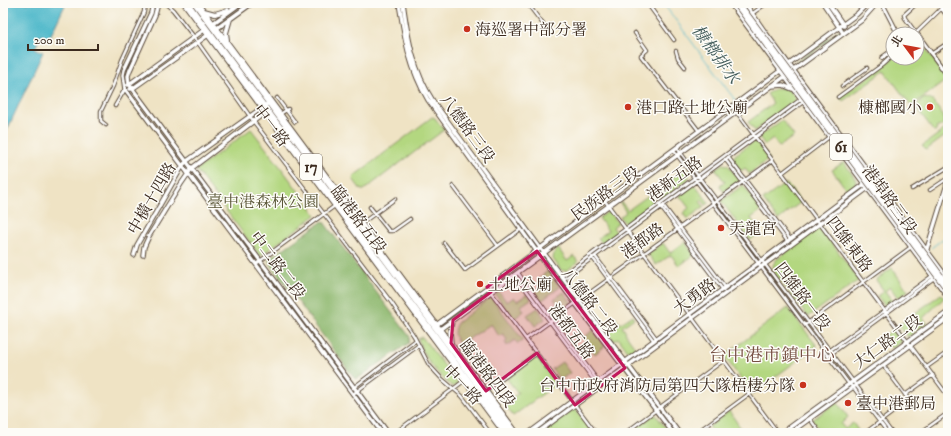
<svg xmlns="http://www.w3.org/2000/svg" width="951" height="436" font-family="'IM FELL DW Pica','Noto Serif TC',serif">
  <rect width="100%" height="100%" fill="#fdfcf7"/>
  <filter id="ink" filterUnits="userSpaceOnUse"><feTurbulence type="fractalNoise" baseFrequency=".025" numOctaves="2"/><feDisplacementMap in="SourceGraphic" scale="8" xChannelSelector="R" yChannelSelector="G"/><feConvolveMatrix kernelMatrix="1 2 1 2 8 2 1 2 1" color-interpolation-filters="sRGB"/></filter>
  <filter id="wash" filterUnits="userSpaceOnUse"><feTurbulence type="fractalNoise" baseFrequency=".012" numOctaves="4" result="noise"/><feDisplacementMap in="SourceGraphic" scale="16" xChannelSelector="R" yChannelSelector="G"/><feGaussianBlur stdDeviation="0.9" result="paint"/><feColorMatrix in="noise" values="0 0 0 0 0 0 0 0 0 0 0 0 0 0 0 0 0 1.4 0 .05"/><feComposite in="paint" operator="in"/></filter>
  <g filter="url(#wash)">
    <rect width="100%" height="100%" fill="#efe3c4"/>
    <path fill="#b3d780" stroke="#77804f" d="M917 37 948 79 911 106 885 71 843 101 840 97 883 67 893 57 917 58Z
      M780 88C787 88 791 91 795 97V101L755 131 748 122 773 103 767 94 774 89Z
      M925 98 932 100 944 117 943 125 936 128 937 130 935 132 914 105 916 103 918 105 920 101Z
      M432 117 435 118 444 130 364 190H361L353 179 354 176Z
      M782 120 794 136 779 147 773 139 765 145 759 137Z
      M948 127V134L926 150 922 146Z
      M251 129 282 169 316 215 260 256 196 170Z
      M755 140 769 159 749 174 745 168 741 171C737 166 731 161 735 155Z
      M844 162 856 180 855 187 849 193 832 170Z
      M723 164 728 165 740 181 724 192 720 186 725 182 715 169Z
      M684 169 689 176 688 180 663 198 657 190Z
      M786 183 801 202 778 220 763 200Z
      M743 185 762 210 751 218 761 232 750 240 721 201Z
      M691 186H695L697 187 709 203 706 205 702 200 700 201 704 207 687 219 683 213 689 208 679 195Z
      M649 195 655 205 627 226 620 217 626 212 620 203 621 202 628 210Z
      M609 211 618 223 613 227 617 233 603 244 598 238 608 231 599 218Z
      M820 227 859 280 808 317 774 272 773 265 776 260Z
      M685 242 694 255 679 266 671 255 656 265 648 254 663 243 670 253Z
      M558 248 567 261 574 256 578 262 566 271 561 270 553 259 554 253Z
      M892 268 908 291 898 298 890 287 885 291 893 302 886 307 877 296 884 291 876 280Z
      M548 271 560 287 541 301 535 293 544 286 539 278Z
      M499 292 507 302 514 297 517 301 527 294 531 299 521 306 524 311 514 319 495 294Z
      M564 292 572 303 562 310 554 299Z
      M941 294 944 298 923 318 927 323 908 337 899 325Z
      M491 297 523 340 518 344 515 340 507 346 505 342 507 340 503 334 499 336 491 324 460 345C454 338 452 332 457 323Z
      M538 308 545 319 535 326 527 315Z
      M788 308 817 346 752 394 724 356Z
      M633 315 634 318 622 327 626 332 625 333 637 350 630 354 618 338 614 341 603 326 615 317 620 324Z
      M895 328 904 340 892 349 883 337Z
      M593 330 605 346 595 354 583 338Z
      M422 337 458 383 453 387C437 374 424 359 418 339Z
      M536 357 556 384 513 416 504 404 518 393 507 379Z
      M562 362 570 373 560 380 552 369Z
      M837 402 848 417 841 424 845 429 853 423 860 433H822L812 420Z
      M575 408 593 433H542Z
      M729 411 744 433H713L709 427Z
      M655 414 670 433H629L631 432Z"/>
    <path fill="#8eb86e" stroke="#647146" d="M839 30 840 32 793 67V65Z
      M323 221 410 337 409 343 357 379 354 378 269 262V259Z"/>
    <path fill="#4cb7c9" stroke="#447074" d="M3 3H66L49 39 41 35 35 48 43 52 3 139Z"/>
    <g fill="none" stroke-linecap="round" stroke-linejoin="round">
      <path stroke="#4cb7c9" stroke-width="1" d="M663 3 735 100
        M931 248 948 235"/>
    </g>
  </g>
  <g filter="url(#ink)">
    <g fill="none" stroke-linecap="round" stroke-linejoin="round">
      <g stroke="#564637" stroke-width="4.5">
        <path id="minor" d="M165 3 173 10 194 37 254 122 391 302 414 336 429 365 442 379 462 396 490 433
          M527 3 549 32
          M647 3 674 40
          M917 3 904 15 905 18 916 33 947 3
          M937 3 948 17
          M753 13 767 3
          M635 33 647 50 641 55V56L699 131
          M676 51 678 58 685 67
          M931 54 948 43
          M842 86 867 68
          M838 97 882 65 893 55
          M277 98 295 122
          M115 106 125 89
          M733 107 948 396
          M280 114 288 109
          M106 125 101 121V111L113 86 122 60 144 12 145 3
          M677 148 892 433
          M674 151 849 384 853 387 888 433
          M728 157 790 239
          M725 159 788 242
          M782 173 829 137
          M453 186 498 246
          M912 189 948 167
          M930 190 948 178
          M605 201 778 433
          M663 205 725 287
          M660 206 723 290
          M370 207 389 231H393L410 219
          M362 223 395 199
          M444 243 465 270 521 229
          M595 256 656 338
          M592 257 654 341
          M256 264 336 205
          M518 273 598 381
          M515 275 596 383
          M562 276 801 99
          M564 279 803 102
          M487 287 596 433
          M805 325 911 247
          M526 339 773 160
          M829 351 932 276
          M828 356 934 278
          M927 367 948 352
          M353 388 416 340
          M486 391 537 353
          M353 394 419 345
          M905 395 933 375
          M810 419 820 433
          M925 430 928 433
          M395 433 465 380
          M625 433 724 360
          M696 433 749 394
          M865 433 909 400 883 365
          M920 433 948 413"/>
      </g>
      <g stroke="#564637" stroke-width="5.5">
        <path id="tertiary" d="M153 3 151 13 124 70 123 75 125 89 382 433
          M158 3 155 15 130 70 128 76 129 84 388 433
          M399 3C405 40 409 67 428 100L548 267 673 433
          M403 3C408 39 413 70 433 101L552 264 679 433
          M730 3 948 297
          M745 3 765 32 948 279
          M823 3 843 33
          M828 3 844 26
          M882 3 898 34
          M917 34 948 76
          M882 58 893 50
          M128 85 204 30
          M772 86 783 85 792 89
          M130 89H132L208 35
          M926 252 948 181
          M134 255 137 245 183 165 187 161 270 102
          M143 255 144 247 149 236 181 184 192 168 267 111
          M435 326 857 14 868 3
          M439 330 862 20 877 3
          M451 343 450 332 452 321
          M529 433 873 178
          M537 433 876 182
          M782 433 948 312
          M790 433 948 318"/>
      </g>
      <g stroke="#564637" stroke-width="6">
        <path id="primary" d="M184 3 504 433
          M188 3 508 433
          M194 3 513 433
          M198 3 517 433
          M204 11 215 14 228 10
          M212 24 241 3
          M216 29 252 3
          M227 40 226 33 230 19"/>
      </g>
      <use href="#minor" stroke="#fff" stroke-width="2.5"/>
      <use href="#tertiary" stroke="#fff" stroke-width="3.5"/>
      <use href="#primary" stroke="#fff" stroke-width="4"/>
      <g stroke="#564637" stroke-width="6" stroke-linecap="butt">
        <path id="trunk-bridge" d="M735 3 948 291
          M739 3 948 285"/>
      </g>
      <use href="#trunk-bridge" stroke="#fff" stroke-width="4.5"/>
    </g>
  </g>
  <path fill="#c2185b" fill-opacity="0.2" stroke="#c2185b" stroke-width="3" stroke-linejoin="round" d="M537 251 625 368 575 405 537 353 486 391 451 343 453 320 491 292 487 287Z"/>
  <g fill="#c8321e" stroke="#fdfcf7" stroke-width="1.5">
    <circle cx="467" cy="29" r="4"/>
    <circle cx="628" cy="107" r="4"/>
    <circle cx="930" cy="107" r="4"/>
    <circle cx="721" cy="228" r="4"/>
    <circle cx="480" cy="284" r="4"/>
    <circle cx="803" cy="385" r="4"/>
    <circle cx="848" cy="403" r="4"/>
  </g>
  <g text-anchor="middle" stroke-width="3" stroke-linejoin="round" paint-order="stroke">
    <g fill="#fdfcf7" stroke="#75695f" stroke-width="1">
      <rect x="830" y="134" width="22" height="26" rx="3"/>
      <rect x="300" y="154" width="22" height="26" rx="3"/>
    </g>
    <g font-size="15" font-weight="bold" fill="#3b2a1e">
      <text x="841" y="152">61</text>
      <text x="311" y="172">17</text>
    </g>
    <g font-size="16" fill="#3b2a1e" stroke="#fdfcf7" text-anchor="start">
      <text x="475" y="35">海巡署中部分署</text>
      <text x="636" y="113">港口路土地公廟</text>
      <text x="922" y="113" text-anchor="end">槺榔國小</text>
      <text x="729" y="234">天龍宮</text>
      <text x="488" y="290">土地公廟</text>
      <text x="795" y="391" text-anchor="end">台中市政府消防局第四大隊梧棲分隊</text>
      <text x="856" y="409">臺中港郵局</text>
    </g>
    <g font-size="16" fill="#3b2a1e" stroke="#fdfcf7">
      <text transform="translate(272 125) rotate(53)" y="6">中一路</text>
      <text transform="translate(468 128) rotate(54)" y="6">八德路三段</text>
      <text transform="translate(674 178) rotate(-36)" y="6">港新五路</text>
      <text transform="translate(605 193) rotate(-36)" y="6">民族路三段</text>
      <text transform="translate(151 198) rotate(-60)" y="6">中橫十四路</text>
      <text transform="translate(890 199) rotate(54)" y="6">港埠路三段</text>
      <text transform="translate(359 219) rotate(53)" y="6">臨港路五段</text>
      <text transform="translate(642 240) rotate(-36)" y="6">港都路</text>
      <text transform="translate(850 244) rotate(53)" y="6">四維東路</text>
      <text transform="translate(278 265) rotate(53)" y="6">中二路二段</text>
      <text transform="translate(694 296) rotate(-37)" y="6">大勇路</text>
      <text transform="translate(803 296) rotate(53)" y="6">四維路一段</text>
      <text transform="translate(590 301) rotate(53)" y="6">八德路二段</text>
      <text transform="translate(572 331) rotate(53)" y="6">港都五路</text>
      <text transform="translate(887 341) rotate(-36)" y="6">大仁路二段</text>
      <text transform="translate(488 373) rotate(53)" y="6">臨港路四段</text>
      <text transform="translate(463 384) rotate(47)" y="6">中一路</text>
    </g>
    <g font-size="16" fill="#595536" stroke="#fdfcf7">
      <text x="263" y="207">臺中港森林公園</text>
    </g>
    <g font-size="17" font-style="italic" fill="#415b5a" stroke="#fdfcf7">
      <text transform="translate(716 54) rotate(54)" y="6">槺榔排水</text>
    </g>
    <g font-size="18" fill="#764f43" stroke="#fdfcf7">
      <text x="772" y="361">台中港市鎮中心</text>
    </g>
  </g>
  <rect width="951" height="436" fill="none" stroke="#fdfcf7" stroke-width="16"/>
  <g transform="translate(905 46) rotate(302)"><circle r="19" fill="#fdfcf7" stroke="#afa8a0"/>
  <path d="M0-3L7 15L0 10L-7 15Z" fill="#c8321e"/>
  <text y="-6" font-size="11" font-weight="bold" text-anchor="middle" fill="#3b2a1e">北</text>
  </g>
  <path d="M28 44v6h70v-6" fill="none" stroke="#3b2a1e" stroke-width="2"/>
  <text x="34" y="44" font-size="12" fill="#3b2a1e" stroke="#fdfcf7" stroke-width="3" paint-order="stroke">200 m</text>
</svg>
